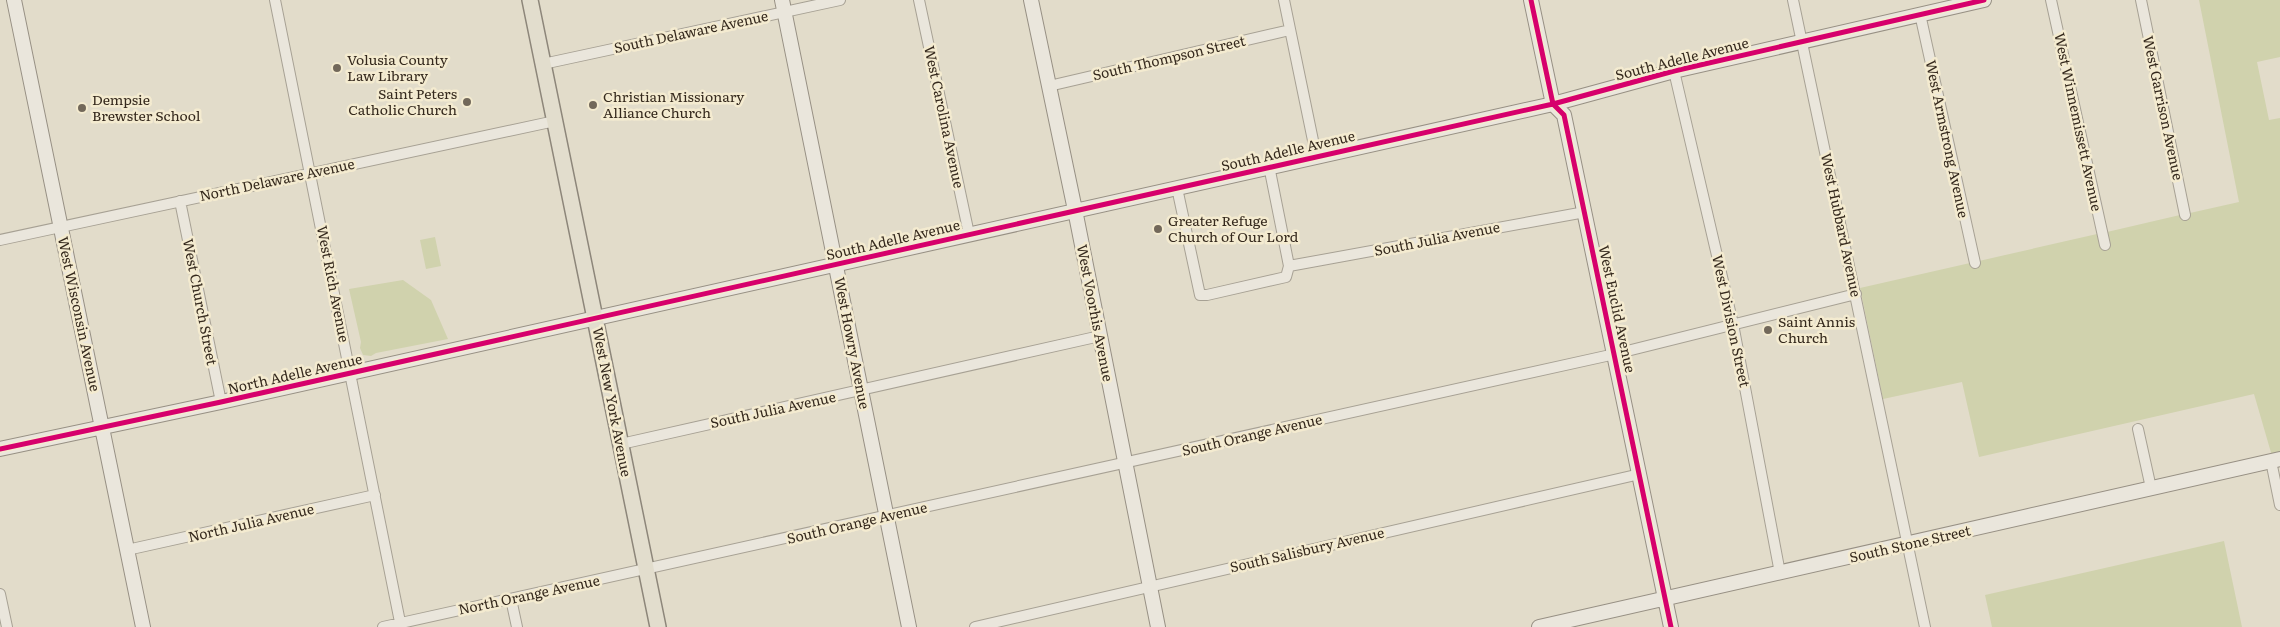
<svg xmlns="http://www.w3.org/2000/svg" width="2280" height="627" font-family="Literata,serif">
  <rect width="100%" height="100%" fill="#e2dcca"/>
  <path fill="#d0d2ad" d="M2199 0H2280V57L2257 62 2269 120 2280 118V454L2272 456 2254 394 1979 457 1962 382 1883 399 1860 288 1970 263 1971 268 1980 266 1979 261 2097 234 2101 249 2110 248 2107 232 2180 215 2181 220 2190 219V213L2239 202Z
    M435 237 441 266 426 269 420 240Z
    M403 280 431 300 448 339 376 353 371 356 363 355 360 348 361 342 349 289Z
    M2224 541 2242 627H1992L1985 595Z"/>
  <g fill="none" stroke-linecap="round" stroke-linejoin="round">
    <g stroke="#a7a194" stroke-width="12">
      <path id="street" d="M275 0 401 627
        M919 0 969 234
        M1284 0 1316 155
        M1793 0 1925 627
        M2051 0 2105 245
        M2141 0 2185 215
        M1920 14 1975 263
        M543 64 840 0
        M1674 71 1733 324 1780 573
        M1049 86 1290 30
        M1177 188 1200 295H1207L1286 277 1289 266 1269 166
        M180 201 221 402
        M0 240 555 121
        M1289 266 1585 212
        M2138 429 2151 488
        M621 444 1100 336
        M2271 461 2280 505
        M127 550 375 495
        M0 594 7 627
        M511 599 517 627
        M383 627 1615 354 1856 294
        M975 627 1640 474"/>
    </g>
    <g stroke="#979084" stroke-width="16">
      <path id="secondary" d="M14 0 143 627
        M782 0 909 627
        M1031 0 1075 210 1158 627
        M1531 0 1553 104 1564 115 1671 627
        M0 449 221 402 1553 104 1674 71 1984 0
        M1539 627 2280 459"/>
    </g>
    <g stroke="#8d867a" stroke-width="18">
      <path id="primary" d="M530 0 658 627"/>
    </g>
    <use href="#street" stroke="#eae6dc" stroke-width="10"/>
    <use href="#secondary" stroke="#eae6dc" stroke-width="14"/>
    <use href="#primary" stroke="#e2ddcd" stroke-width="15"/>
    <g stroke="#f4ebd0" stroke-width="8">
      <path id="cycleway" d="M1531 0 1553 104 1564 115 1671 627
        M0 449 221 402 1553 104 1674 71 1984 0"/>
    </g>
    <use href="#cycleway" stroke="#d6006c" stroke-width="5"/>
  </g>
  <g fill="#72685a" stroke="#f4ebd0" stroke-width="2">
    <circle cx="337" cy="68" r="5"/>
    <circle cx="467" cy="102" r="5"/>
    <circle cx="593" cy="105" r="5"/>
    <circle cx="82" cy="108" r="5"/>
    <circle cx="1158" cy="229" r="5"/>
    <circle cx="1768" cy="330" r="5"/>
  </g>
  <g text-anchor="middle" stroke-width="5" stroke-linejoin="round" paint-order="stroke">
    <g font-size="14" fill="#35291d" stroke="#f4ebd0">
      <text transform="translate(691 32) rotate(-12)" y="5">South Delaware Avenue</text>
      <text transform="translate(1169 58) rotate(-13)" y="5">South Thompson Street</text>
      <text transform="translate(1682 59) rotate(-14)" y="5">South Adelle Avenue</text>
      <text transform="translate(2163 108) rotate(78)" y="5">West Garrison Avenue</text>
      <text transform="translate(944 117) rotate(78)" y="5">West Carolina Avenue</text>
      <text transform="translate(2078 122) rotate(78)" y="5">West Winnemissett Avenue</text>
      <text transform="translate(1947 139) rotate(78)" y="5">West Armstrong Avenue</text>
      <text transform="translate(1288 151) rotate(-13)" y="5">South Adelle Avenue</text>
      <text transform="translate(277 180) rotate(-12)" y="5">North Delaware Avenue</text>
      <text transform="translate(1841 225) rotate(78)" y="5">West Hubbard Avenue</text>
      <text transform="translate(1437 239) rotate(-11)" y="5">South Julia Avenue</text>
      <text transform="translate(893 240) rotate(-13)" y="5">South Adelle Avenue</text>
      <text transform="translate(333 284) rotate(79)" y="5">West Rich Avenue</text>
      <text transform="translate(200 302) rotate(79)" y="5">West Church Street</text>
      <text transform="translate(1617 309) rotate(78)" y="5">West Euclid Avenue</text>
      <text transform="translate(1095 313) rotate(79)" y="5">West Voorhis Avenue</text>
      <text transform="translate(79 314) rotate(78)" y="5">West Wisconsin Avenue</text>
      <text transform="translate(1731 321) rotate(78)" y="5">West Division Street</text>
      <text transform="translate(852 343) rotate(79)" y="5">West Howry Avenue</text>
      <text transform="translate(295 374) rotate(-13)" y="5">North Adelle Avenue</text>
      <text transform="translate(612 402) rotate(79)" y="5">West New York Avenue</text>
      <text transform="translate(773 410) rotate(-12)" y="5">South Julia Avenue</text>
      <text transform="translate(1252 435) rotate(-13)" y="5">South Orange Avenue</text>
      <text transform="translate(251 523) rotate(-13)" y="5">North Julia Avenue</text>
      <text transform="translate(857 523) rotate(-13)" y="5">South Orange Avenue</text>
      <text transform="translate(1910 544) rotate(-13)" y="5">South Stone Street</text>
      <text transform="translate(1307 550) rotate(-13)" y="5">South Salisbury Avenue</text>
      <text transform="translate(529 595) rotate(-12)" y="5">North Orange Avenue</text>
    </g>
    <g font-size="14" fill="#35291d" stroke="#f4ebd0" text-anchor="start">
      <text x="347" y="65">Volusia County<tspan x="347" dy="16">Law Library</tspan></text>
      <text x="457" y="99" text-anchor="end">Saint Peters<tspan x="457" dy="16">Catholic Church</tspan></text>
      <text x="603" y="102">Christian Missionary<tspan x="603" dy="16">Alliance Church</tspan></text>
      <text x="92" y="105">Dempsie<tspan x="92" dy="16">Brewster School</tspan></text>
      <text x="1168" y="226">Greater Refuge<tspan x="1168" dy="16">Church of Our Lord</tspan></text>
      <text x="1778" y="327">Saint Annis<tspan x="1778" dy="16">Church</tspan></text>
    </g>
  </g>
</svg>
